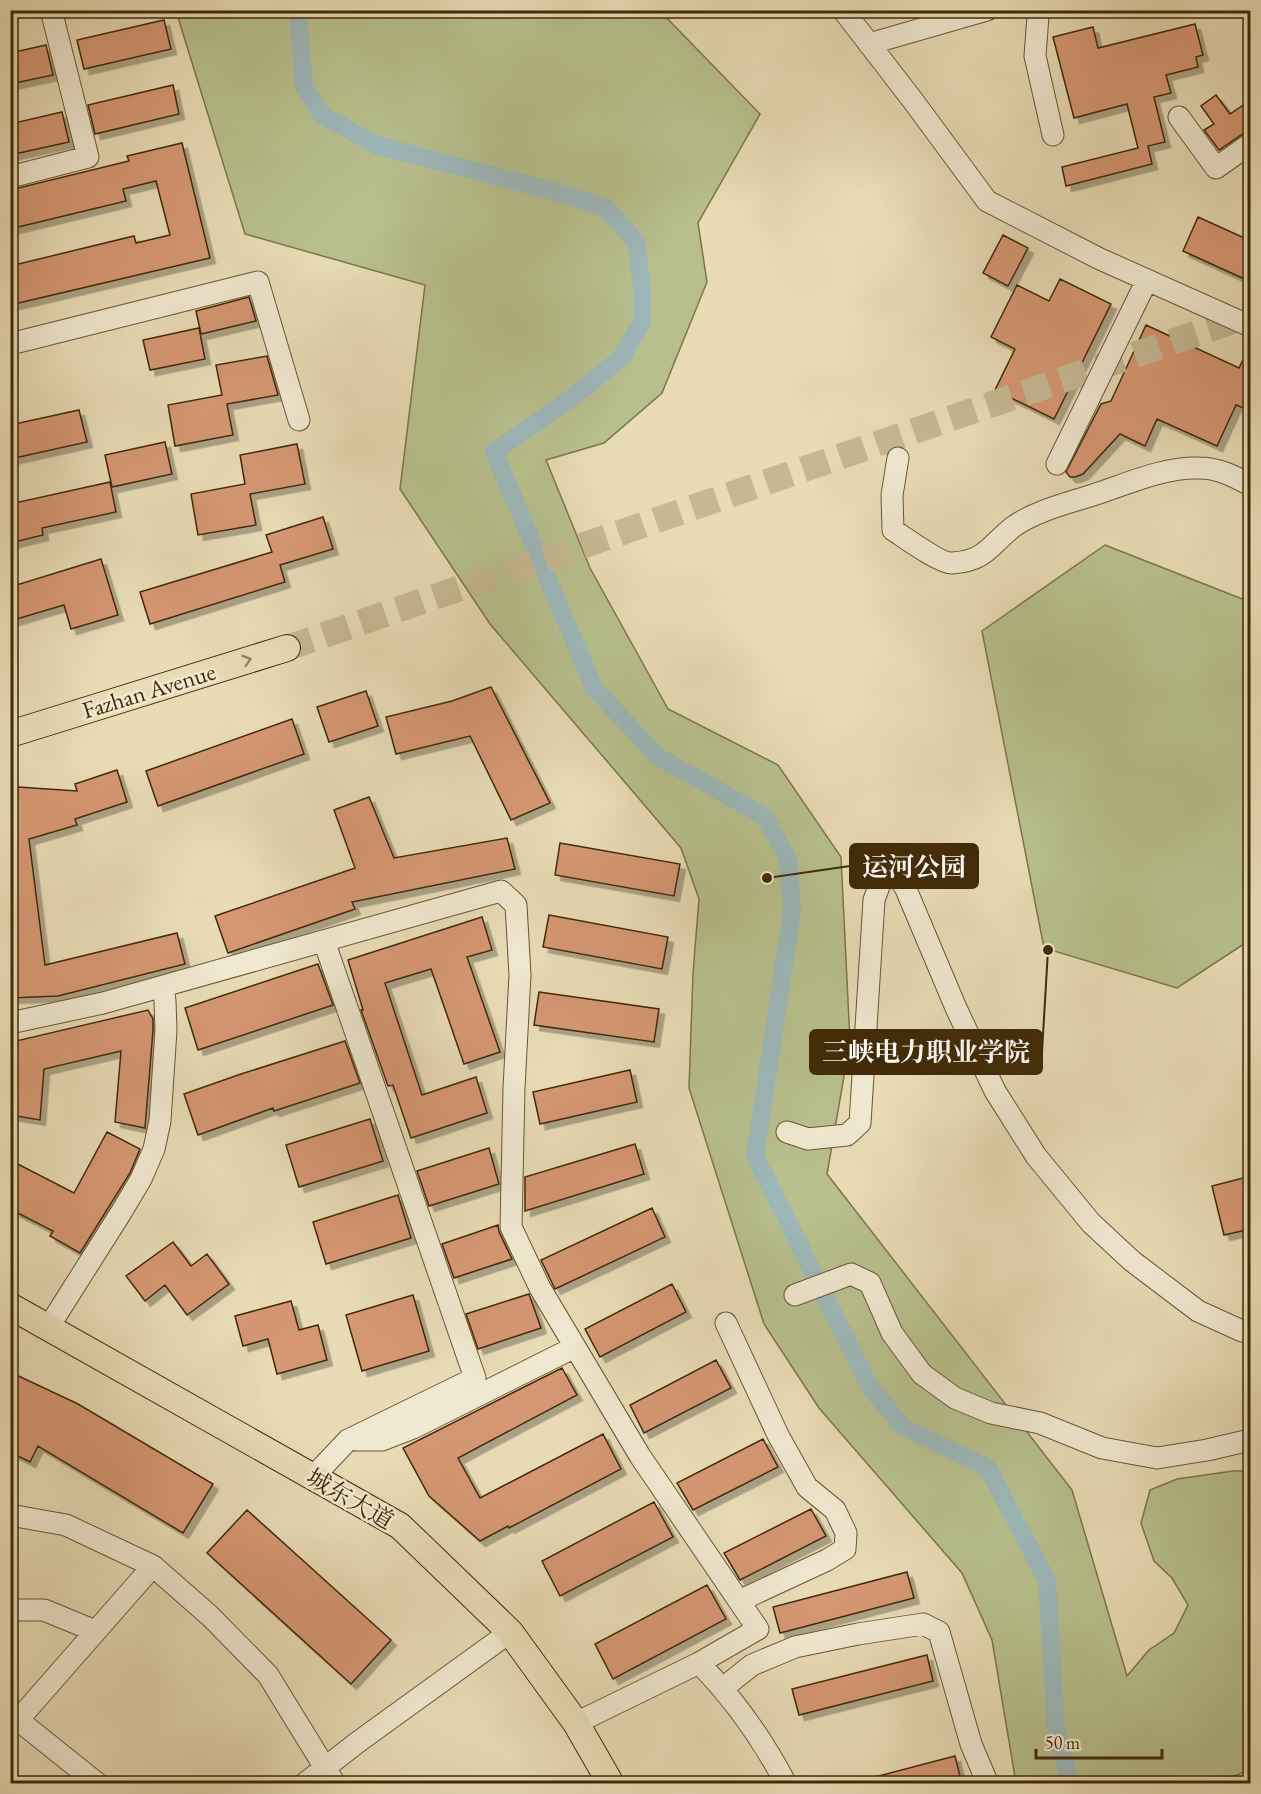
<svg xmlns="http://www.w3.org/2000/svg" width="1261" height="1794" font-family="'EB Garamond','Noto Serif SC',serif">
  <defs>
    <filter id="shadow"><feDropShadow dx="5.5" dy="5.5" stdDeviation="0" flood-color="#0004"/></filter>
  </defs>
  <rect width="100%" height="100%" fill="#e8dbb6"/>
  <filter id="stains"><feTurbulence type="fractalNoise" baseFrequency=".00333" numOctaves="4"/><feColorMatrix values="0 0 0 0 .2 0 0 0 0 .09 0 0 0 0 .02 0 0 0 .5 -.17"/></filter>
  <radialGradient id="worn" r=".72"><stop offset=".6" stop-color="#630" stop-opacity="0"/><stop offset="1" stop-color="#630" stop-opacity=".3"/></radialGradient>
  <path fill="#b7c08d" stroke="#7c754a" stroke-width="1.5" d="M176 11H660L760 114 698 223 707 282 662 393 604 443 546 460 590 568 668 709 778 765 841 857 850 1042 827 1174 1072 1490 1127 1676 1149 1650 1174 1633 1188 1605 1172 1578 1154 1561 1141 1523 1150 1490 1177 1479 1233 1471H1250V1770L1226 1779 1202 1783H1172L1158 1777 1159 1783H1016L992 1640 962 1573 819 1408 764 1324 689 1088 693 973 699 899 681 848 490 624 400 489 425 285 245 234Z
    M1105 545 1250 602V940L1177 988 1044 948 982 631Z"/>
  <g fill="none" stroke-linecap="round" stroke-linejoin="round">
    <path stroke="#9db8ba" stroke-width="18" d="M298 10 304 87 322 115 376 145 556 192 606 208 636 242 642 288V322L621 358 574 396 494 452 594 688 657 756 765 817 788 859 792 911 755 1156 870 1387 903 1427 988 1468 1047 1581 1056 1727 1070 1784"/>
  </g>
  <path fill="#d59773" stroke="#402a07" stroke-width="1.5" filter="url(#shadow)" d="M164 20 171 49 84 69 77 40Z
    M1195 24 1203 55 1196 57 1198 67 1166 75 1171 93 1154 97 1165 142 1148 146 1152 164 1066 186 1062 167 1138 148 1127 104 1074 118 1053 37 1093 27 1098 48Z
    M46 45 53 75 10 84V53Z
    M173 85 179 114 95 134 88 105Z
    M1216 95 1230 114 1251 100V128L1219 150 1204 130 1214 124 1201 106Z
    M62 112 69 142 10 155V124Z
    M182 143 210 258 10 305V266L134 236 136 243 170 235 156 181 123 189 126 201 10 229V190L129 161 127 156Z
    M1198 217 1251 241V282L1183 251Z
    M1003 235 1028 248 1008 286 983 273Z
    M1060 279 1111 304 1054 419 995 390 1015 349 991 337 1017 285 1049 301Z
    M249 297 256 321 201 334 196 311Z
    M1146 325 1239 368 1251 343V411L1236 405 1217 446 1157 419 1145 446 1120 434 1083 474 1075 477H1070L1066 472 1101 404 1111 401Z
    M199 328 205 359 150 370 143 340Z
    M267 356 278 395 227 404 233 435 175 446 168 405 222 395 216 365Z
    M79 410 87 442 10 459V425Z
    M165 442 172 474 112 487 105 455Z
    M297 444 305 484 250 494 256 525 198 535 191 494 245 484 240 455Z
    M110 482 116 512 42 528 43 535 10 543V504Z
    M323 517 333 549 280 565 285 582 150 624 140 592 272 552 266 535Z
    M101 559 118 615 71 629 64 605 10 621V587Z
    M491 687 550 803 511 820 470 736 396 754 386 717 452 701Z
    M366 691 378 726 329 742 317 707Z
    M292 719 304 754 158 806 146 771Z
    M117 770 127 802 75 819 77 825 29 839 45 965 177 933 185 964 58 996 10 998V790L18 787 77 791 75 784Z
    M369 797 394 858 507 838 515 869 352 902 355 909 228 953 215 916 355 868 334 810Z
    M560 843 680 864 674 896 555 875Z
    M549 915 668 937 662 969 543 947Z
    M482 917 492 950 467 957 500 1052 464 1064 431 969 385 983 422 1095 476 1077 487 1113 411 1138 393 1085 388 1086 361 1010H363L348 960Z
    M318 964 333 1005 198 1050 185 1008Z
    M539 992 659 1009 654 1042 534 1025Z
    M148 1010 153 1019V1030L145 1128 115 1122 121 1051 44 1069 40 1120 10 1115V1077L16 1041Z
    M345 1041 360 1083 274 1111 273 1108 198 1135 184 1094 241 1074Z
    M630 1070 637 1102 540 1124 533 1092Z
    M370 1119 383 1161 299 1187 286 1145Z
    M107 1132 140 1149 130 1173 80 1253 50 1236 53 1231 10 1209V1160L74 1193Z
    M635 1144 644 1174 525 1211V1177Z
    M489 1148 499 1184 429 1206 417 1171Z
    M1251 1176V1229L1224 1235 1212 1186Z
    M398 1195 411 1238 326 1264 313 1222Z
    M652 1208 665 1237 555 1289 541 1260Z
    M498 1225 499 1232 512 1259 454 1278 442 1244Z
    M173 1242 191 1266 207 1254 229 1284 187 1315 165 1285 145 1301 126 1276Z
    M672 1284 686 1312 600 1357 585 1329Z
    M529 1294 541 1328 478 1349 466 1314Z
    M413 1295 429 1351 362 1371 346 1315Z
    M291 1301 299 1330 318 1325 327 1360 277 1374 268 1339 243 1346 235 1316Z
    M716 1360 731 1388 644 1433 630 1405Z
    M562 1368 577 1395 458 1458 480 1498 603 1434 621 1469 509 1528 508 1526 480 1541 429 1496 403 1448Z
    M10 1372 78 1404 213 1484 183 1533 38 1446 30 1462 10 1452Z
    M763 1439 778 1467 693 1510 677 1483Z
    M654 1502 673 1537 560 1596 542 1561Z
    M811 1509 826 1536 740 1580 724 1553Z
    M247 1510 391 1640 351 1684 207 1553Z
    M907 1572 914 1598 780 1633 773 1607Z
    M707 1585 726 1619 613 1679 595 1644Z
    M927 1655 933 1681 799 1715 792 1689Z
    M955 1756 962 1784H867V1779Z"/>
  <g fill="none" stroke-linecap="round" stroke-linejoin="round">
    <path stroke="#c6b893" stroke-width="26" stroke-dasharray="26 13" stroke-linecap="butt" d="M287 648 1250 315"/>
    <g stroke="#6a5633" stroke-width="23">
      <path id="minor" d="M843 10 914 102 987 201 1100 259 1250 326
        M1036 10 1038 16 1035 56 1053 135
        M869 44 987 10
        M1179 117 1216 168 1250 144
        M10 177 88 157 51 10
        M10 344 258 282 299 420
        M898 458 892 495 893 530C904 537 941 564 952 563 986 561 990 545 1013 527 1035 511 1068 503 1093 495 1127 484 1163 467 1199 468 1218 468 1234 476 1250 485
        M1057 464 1147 280
        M10 1023 103 1003 501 891 516 905 520 975 514 1088 511 1227 540 1288 640 1456 758 1629 699 1663 576 1723
        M787 1132 808 1139 847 1135 860 1123 874 900 882 878 897 876 905 887 956 1008 995 1091 1036 1156 1091 1223 1132 1261 1198 1311 1242 1331 1250 1332
        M795 1295 851 1274 870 1283 892 1333 922 1374 955 1398 991 1413 1040 1423 1102 1448 1157 1458 1207 1450 1250 1440
        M726 1323 778 1435 807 1487 835 1510 846 1533 845 1549 827 1560 739 1601
        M48 1328 122 1211 141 1179 154 1149 160 1121 166 1030 165 1001 163 987
        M357 1440H382L413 1428 575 1347
        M313 1477 348 1440 475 1378 324 941
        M10 1515 66 1525 153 1566 210 1616 268 1675 335 1784
        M10 1610H44L95 1631
        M699 1663C733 1698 763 1740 786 1784
        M723 1688 752 1665 795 1647 858 1634 923 1624 939 1632 971 1744 988 1784
        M98 1784 18 1720 153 1566
        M304 1784 358 1742 510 1632"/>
    </g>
    <g stroke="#402a07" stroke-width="28">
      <path id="major" d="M10 734 287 648
        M10 1306 400 1526 510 1632 576 1723 611 1784"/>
    </g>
    <use href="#minor" stroke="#f0e8d0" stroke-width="21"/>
    <use href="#major" stroke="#e8dbb6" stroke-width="26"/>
  </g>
  <defs><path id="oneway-chevron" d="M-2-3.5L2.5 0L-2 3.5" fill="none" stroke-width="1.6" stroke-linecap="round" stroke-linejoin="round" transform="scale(1.5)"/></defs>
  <use stroke="#94825e" href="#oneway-chevron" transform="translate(247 660) rotate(-17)"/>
  <g text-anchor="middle" stroke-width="5" stroke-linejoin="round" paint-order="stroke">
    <g font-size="24" fill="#402a07" stroke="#f0e8d0">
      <text transform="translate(149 691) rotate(-17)" y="8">Fazhan Avenue</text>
      <text transform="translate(350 1499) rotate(30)" y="8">城东大道</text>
    </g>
  </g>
  <path fill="none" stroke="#402a07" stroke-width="2" d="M767 878L850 866M1048 950L1042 1052"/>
  <g fill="#402a07" stroke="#f0e8d0" stroke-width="2">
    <circle cx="767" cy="878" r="6"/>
    <circle cx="1048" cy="950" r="6"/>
  </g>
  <g fill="#402a07" stroke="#402a07" stroke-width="2">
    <rect x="850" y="844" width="128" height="44" rx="6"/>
    <rect x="810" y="1030" width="232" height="44" rx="6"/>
  </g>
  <g font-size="26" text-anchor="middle" font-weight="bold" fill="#fff">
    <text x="914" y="876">运河公园</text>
    <text x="926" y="1061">三峡电力职业学院</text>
  </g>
  <rect width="1261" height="1794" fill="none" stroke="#e8dbb6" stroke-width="36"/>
  <rect x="12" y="12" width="1237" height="1770" fill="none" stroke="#402a07" stroke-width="3"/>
  <rect x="18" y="18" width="1225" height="1758" fill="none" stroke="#402a07" stroke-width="1.5"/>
  <path d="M1036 1749v9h126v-9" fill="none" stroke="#402a07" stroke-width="3"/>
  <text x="1045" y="1749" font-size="18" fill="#402a07" stroke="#f0e8d0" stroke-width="4.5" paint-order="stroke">50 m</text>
  <rect width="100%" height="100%" filter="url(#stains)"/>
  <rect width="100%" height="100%" fill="url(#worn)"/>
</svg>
